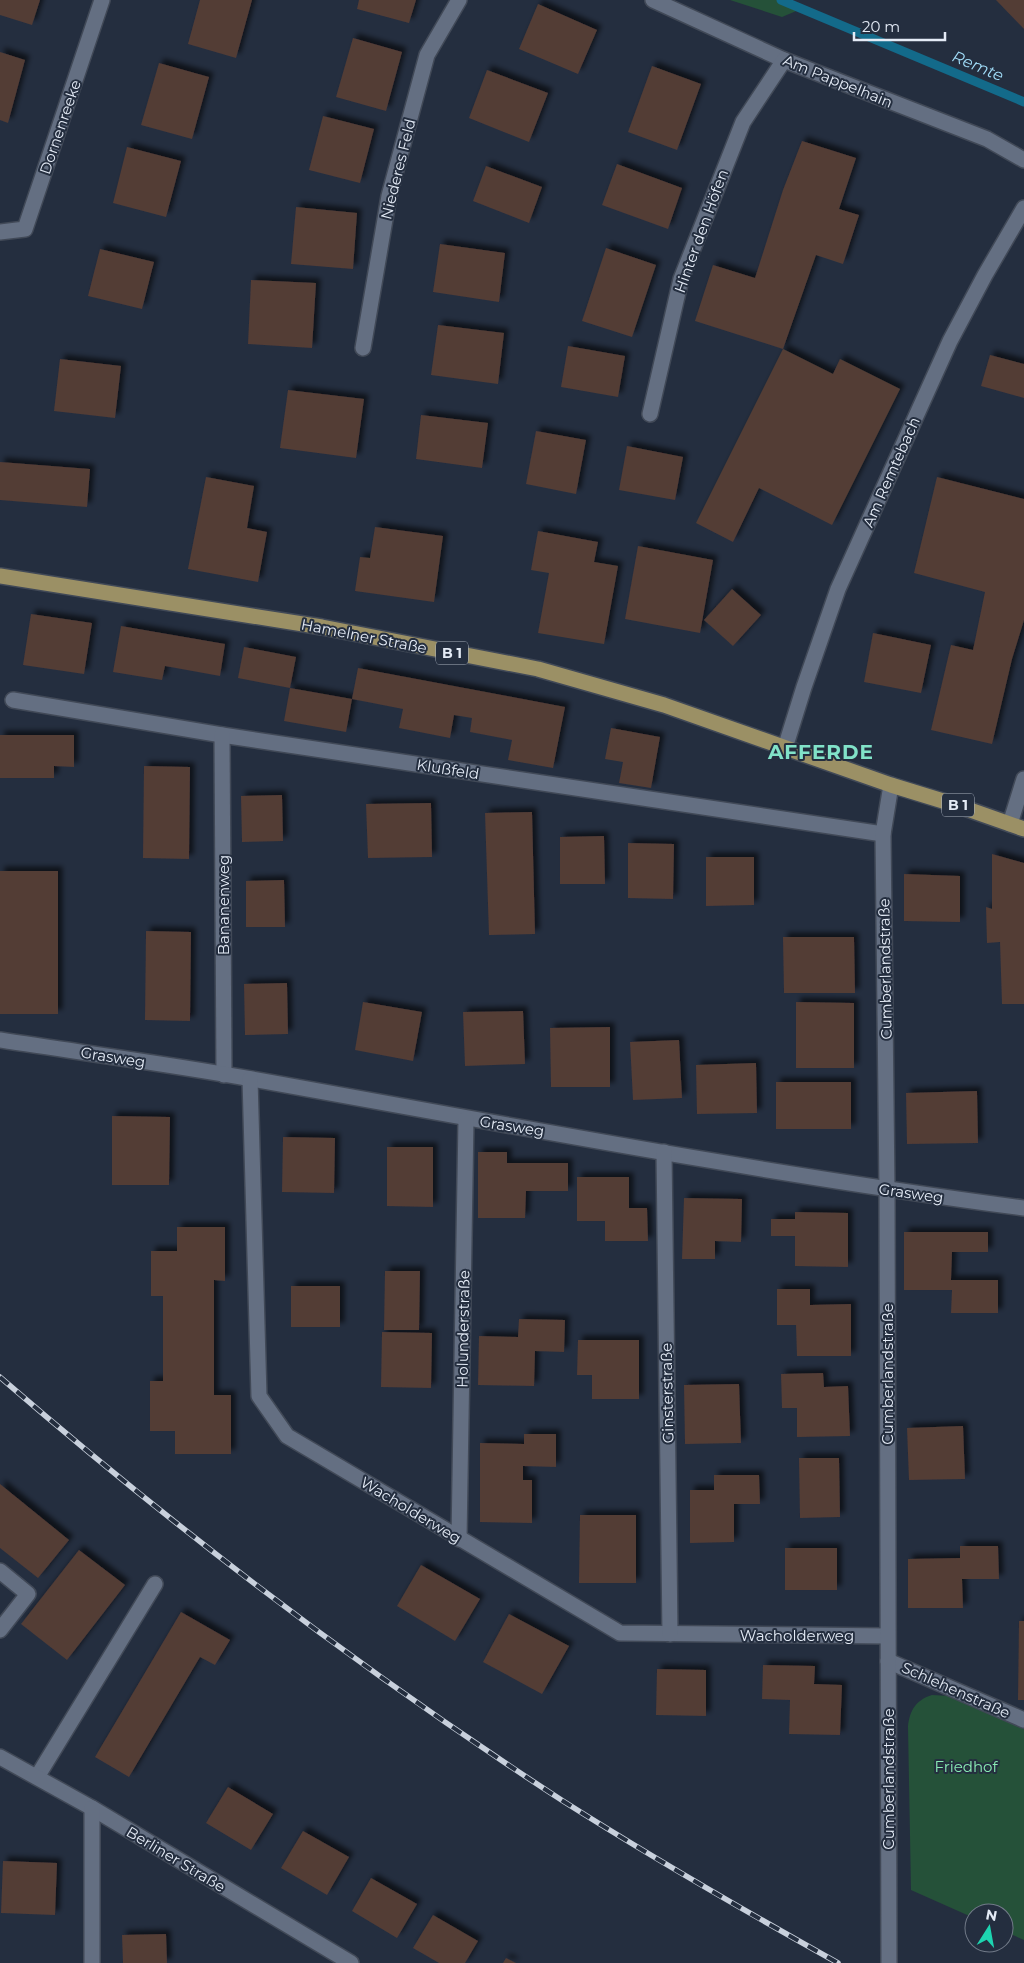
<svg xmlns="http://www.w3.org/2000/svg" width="1024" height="1963" viewBox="0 0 1024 1963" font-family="Montserrat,sans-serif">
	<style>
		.green { fill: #255139 }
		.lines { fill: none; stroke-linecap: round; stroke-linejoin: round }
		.stream { stroke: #136a8a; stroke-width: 9 }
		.building { fill: #523c36; filter: url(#shadow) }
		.lane-casing { stroke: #414957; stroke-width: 18 }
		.street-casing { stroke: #414957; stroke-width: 18 }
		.primary-casing { stroke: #414957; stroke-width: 18 }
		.lane { stroke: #646f82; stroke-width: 15 }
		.street { stroke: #646f82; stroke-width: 15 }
		.primary { stroke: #9b9065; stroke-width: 15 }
		.rail-casing { stroke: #c8d0dc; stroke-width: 5.5 }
		.rail { stroke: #242e3f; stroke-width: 4; stroke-dasharray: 11; stroke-linecap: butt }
		.labels { text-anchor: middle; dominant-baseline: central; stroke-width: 4; stroke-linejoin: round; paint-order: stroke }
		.shield { fill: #242e3f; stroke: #aab2bf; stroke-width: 1 }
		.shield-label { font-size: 14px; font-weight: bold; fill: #e4ebf6 }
		.street-label { font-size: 15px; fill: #e4ebf6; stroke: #242e3f }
		.park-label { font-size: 15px; fill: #89ebb4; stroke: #242e3f }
		.water-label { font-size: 16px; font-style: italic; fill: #a1ddf9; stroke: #242e3f }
		.district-label { font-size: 20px; font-weight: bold; letter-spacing: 1px; fill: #81e2c8; stroke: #242e3f }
	</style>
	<defs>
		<filter id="shadow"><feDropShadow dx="4.5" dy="-4.5" stdDeviation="2.5" flood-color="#0009"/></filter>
	</defs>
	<rect width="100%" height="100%" fill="#242e3f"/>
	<g class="green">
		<polygon points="730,0 781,0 801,9 782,17"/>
		<path d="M932 1695 950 1696 960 1700 1024 1729V1940L1004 1931V1913H974V1918L911 1890 908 1726C910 1710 916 1700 932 1695Z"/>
	</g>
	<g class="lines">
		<polyline class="stream" points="781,0 1024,102"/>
	</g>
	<g class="building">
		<polygon points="0,0 40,0 32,25 0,15"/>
		<polygon points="200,0 252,0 236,58 188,44"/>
		<polygon points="359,0 416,0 409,23 357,9"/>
		<polygon points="996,0 1024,0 1024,29"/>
		<polygon points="538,4 597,30 578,74 519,49"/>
		<polygon points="353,38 402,52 386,111 336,97"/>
		<polygon points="0,52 25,60 8,123 0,120"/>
		<polygon points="159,63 209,77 192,139 141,125"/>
		<polygon points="652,66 701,84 677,150 628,132"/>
		<polygon points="487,70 548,93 529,142 469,118"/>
		<polygon points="323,116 374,129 360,183 309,170"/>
		<polygon points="802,141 856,158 839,209 859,215 843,264 816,255 783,349 695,321 713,265 755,278 783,190"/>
		<polygon points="127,147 181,161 166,217 113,203"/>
		<polygon points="617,164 682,188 668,229 602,205"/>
		<polygon points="486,166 542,187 529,223 473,201"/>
		<polygon points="296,207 357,213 353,269 291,264"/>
		<polygon points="440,244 505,253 499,302 433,292"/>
		<polygon points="606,248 656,265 632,337 582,321"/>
		<polygon points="100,249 154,262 142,309 88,296"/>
		<polygon points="251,280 316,283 312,348 248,344"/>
		<polygon points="438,325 504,333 498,384 431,375"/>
		<polygon points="568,346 625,356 618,397 561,387"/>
		<polygon points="783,349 833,374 840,359 900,389 832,525 759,488 733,542 696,523"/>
		<polygon points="990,355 1024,364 1024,398 981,386"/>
		<polygon points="60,359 121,366 115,418 54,411"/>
		<polygon points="288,390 364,399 356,458 280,448"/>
		<polygon points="421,415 488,423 482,468 416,459"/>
		<polygon points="536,431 586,440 576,494 526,484"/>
		<polygon points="627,446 683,457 675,500 619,490"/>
		<polygon points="0,462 90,469 87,507 0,500"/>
		<polygon points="206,477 254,486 247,528 267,532 258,582 188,569"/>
		<polygon points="937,477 1024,499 1024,620 1012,659 992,744 931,730 951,645 973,650 985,592 914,573"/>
		<polygon points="375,527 443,536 434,602 355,591 360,557 370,558"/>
		<polygon points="538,531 598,542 594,562 618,566 604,644 538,633 549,573 531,570"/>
		<polygon points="638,546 713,560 700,633 625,619"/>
		<polygon points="732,589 761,615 733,646 704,620"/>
		<polygon points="31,614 92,623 84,674 23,665"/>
		<polygon points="121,626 225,644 220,676 165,666 162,680 113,672"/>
		<polygon points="873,633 931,645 921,693 864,682"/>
		<polygon points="244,647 296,657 290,688 238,678"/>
		<polygon points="358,668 565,707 553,768 508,760 512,740 470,732 472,718 454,715 450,738 399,728 403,709 352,699"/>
		<polygon points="290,688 352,699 346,732 284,721"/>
		<polygon points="611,728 660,737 651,788 619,783 623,762 605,759"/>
		<polygon points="0,735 74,735 74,767 54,766 54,778 0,778"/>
		<polygon points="144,766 190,767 189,859 143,858"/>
		<polygon points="282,795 283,841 242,842 241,796"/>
		<polygon points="431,803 432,857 368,858 366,804"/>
		<polygon points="532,812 535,934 489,935 485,813"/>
		<polygon points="604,836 605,884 560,884 560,837"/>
		<polygon points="628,843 674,844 673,899 628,898"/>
		<polygon points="992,854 1024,863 1024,1004 1002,1004 1000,942 987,943 986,907 992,909"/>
		<polygon points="706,857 754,857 754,905 706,906"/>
		<rect x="0" y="871" width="58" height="143"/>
		<polygon points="904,874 960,876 960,922 904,921"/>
		<polygon points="284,880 285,927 246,927 246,881"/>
		<polygon points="146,931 191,932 190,1021 145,1020"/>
		<polygon points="783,937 854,937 855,993 784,993"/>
		<polygon points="287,983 288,1034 245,1035 244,984"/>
		<polygon points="363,1002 422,1012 413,1061 355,1050"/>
		<polygon points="796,1002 854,1003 854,1068 796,1068"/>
		<polygon points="523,1011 525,1064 465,1066 463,1012"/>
		<polygon points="610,1027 610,1087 551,1087 550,1028"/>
		<polygon points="679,1040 682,1098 633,1100 630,1042"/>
		<polygon points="756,1063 757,1113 697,1114 696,1065"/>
		<rect x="776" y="1082" width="75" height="47"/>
		<polygon points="977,1091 978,1143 907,1144 906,1093"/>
		<polygon points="112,1116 170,1117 169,1185 112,1185"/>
		<polygon points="283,1137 335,1138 334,1193 282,1192"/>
		<polygon points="387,1147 433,1147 433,1207 387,1206"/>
		<polygon points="478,1152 507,1152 507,1163 568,1163 568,1191 526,1191 525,1218 478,1218"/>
		<polygon points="577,1177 629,1177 629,1208 647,1208 648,1241 605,1241 605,1221 577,1221"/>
		<polygon points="684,1198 742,1199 741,1242 715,1241 715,1259 682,1259"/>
		<polygon points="795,1212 848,1213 848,1267 795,1266 795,1236 771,1236 771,1219 795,1219"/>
		<polygon points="177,1227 225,1227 225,1281 214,1280 214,1395 231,1395 231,1454 175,1454 175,1431 150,1431 150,1381 163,1381 163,1296 151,1296 151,1251 177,1251"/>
		<polygon points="904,1232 988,1232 988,1252 952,1252 951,1280 998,1280 998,1313 951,1313 952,1290 904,1290"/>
		<polygon points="385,1271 420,1271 419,1330 384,1330"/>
		<rect x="291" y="1286" width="49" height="41"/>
		<polygon points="777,1289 810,1289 810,1305 851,1304 851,1356 797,1356 796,1325 777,1325"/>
		<polygon points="519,1319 565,1320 564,1352 535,1351 534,1386 478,1385 479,1336 518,1337"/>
		<polygon points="382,1332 432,1333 431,1388 381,1387"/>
		<polygon points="578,1340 639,1340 639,1399 592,1399 592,1375 577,1375"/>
		<polygon points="823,1373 824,1387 848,1386 850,1436 797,1437 797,1408 782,1408 781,1374"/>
		<polygon points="739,1384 741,1443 685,1444 684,1385"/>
		<polygon points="963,1426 965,1479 909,1480 907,1428"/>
		<polygon points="524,1434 556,1434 556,1467 523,1466 523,1480 532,1480 532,1523 480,1522 480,1443 524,1444"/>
		<polygon points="799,1458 839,1458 840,1517 800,1518"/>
		<polygon points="714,1475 759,1475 760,1504 734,1504 734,1542 690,1543 690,1490 714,1490"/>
		<polygon points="0,1484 69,1540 38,1578 0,1548"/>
		<polygon points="580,1515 636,1515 636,1583 579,1583"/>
		<polygon points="960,1546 998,1546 999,1579 962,1579 963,1608 908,1608 908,1559 960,1558"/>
		<rect x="785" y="1548" width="52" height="42"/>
		<polygon points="79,1550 125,1585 67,1660 21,1624"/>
		<polygon points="421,1565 480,1599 455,1641 397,1606"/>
		<polygon points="181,1612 230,1640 215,1665 200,1657 129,1777 95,1757"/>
		<polygon points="509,1614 569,1646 542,1694 483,1662"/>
		<polygon points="1019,1621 1024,1621 1024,1700 1018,1700"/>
		<polygon points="763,1665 815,1666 814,1684 842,1685 840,1735 789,1734 790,1700 762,1699"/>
		<polygon points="657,1669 706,1670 706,1716 656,1715"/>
		<polygon points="228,1787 273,1814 251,1850 206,1823"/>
		<polygon points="303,1831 349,1857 327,1895 281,1868"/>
		<polygon points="3,1861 57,1863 55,1915 1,1913"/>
		<polygon points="371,1878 417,1904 397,1938 352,1911"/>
		<polygon points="433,1915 478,1941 465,1963 439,1963 413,1948"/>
		<polygon points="166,1934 167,1963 123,1963 122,1935"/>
		<polygon points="506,1958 516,1963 503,1963"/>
	</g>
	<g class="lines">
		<defs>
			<g id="lane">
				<polyline points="1010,824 1024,779"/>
				<polyline points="0,1571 28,1594 0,1630"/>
				<polyline points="37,1777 155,1584"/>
			</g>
			<g id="street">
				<polyline points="653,0 784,60 987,139 1024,160"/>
				<polyline points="0,232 25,229 102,0"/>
				<polyline points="363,348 389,196 427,55 459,0"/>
				<polyline points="650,414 681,279 743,122 784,60"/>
				<polyline points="13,700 222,735 883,834"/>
				<polyline points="222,735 224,1075"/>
				<polyline points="785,748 804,687 838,589 950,341 985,275 1024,208"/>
				<path d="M0 1040C84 1053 169 1064 252 1079 509 1125 765 1174 1024 1208"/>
				<polyline points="250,1079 259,1396 287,1436 620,1633 887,1636"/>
				<polyline points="664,1152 670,1634"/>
				<polyline points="459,1539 466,1119"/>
				<polyline points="888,1661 1024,1720"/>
				<polyline points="0,1757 92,1808 351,1963"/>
				<polyline points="92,1963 92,1808"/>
				<polyline points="889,1963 887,1190 883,834 891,785"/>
			</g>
			<polyline id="primary" points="0,576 322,627 538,669 664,705 891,785 956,805 1024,829"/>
		</defs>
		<use href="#lane" class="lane-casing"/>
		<use href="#street" class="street-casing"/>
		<use href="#primary" class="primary-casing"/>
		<use href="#lane" class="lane"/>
		<use href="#street" class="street"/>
		<use href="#primary" class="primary"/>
		<defs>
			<path id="rail" d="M0 1377C178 1531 366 1673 563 1801 653 1858 745 1911 838 1963"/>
		</defs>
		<use href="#rail" class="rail-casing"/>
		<use href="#rail" class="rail"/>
	</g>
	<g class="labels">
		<g class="shield">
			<rect x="436" y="641.5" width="32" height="23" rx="4"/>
			<rect x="942" y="793.5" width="32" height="23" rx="4"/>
		</g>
		<g class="shield-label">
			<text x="452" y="653">B 1</text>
			<text x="958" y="805">B 1</text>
		</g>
		<g class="street-label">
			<text transform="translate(838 81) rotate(22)">Am Pappelhain</text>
			<text transform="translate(60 127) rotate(-71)">Dornenreeke</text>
			<text transform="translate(398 169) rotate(-76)">Niederes Feld</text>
			<text transform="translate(701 231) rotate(-70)">Hinter den Höfen</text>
			<text transform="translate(891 472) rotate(-66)">Am Remtebach</text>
			<text transform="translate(364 636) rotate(11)">Hamelner Straße</text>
			<text transform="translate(448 769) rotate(9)">Klußfeld</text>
			<text transform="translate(223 905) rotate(-90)">Bananenweg</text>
			<text transform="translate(885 969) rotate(-91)">Cumberlandstraße</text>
			<text transform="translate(113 1057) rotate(9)">Grasweg</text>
			<text transform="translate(512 1126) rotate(9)">Grasweg</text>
			<text transform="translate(911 1193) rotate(8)">Grasweg</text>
			<text transform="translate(463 1329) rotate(-89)">Holunderstraße</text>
			<text transform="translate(887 1374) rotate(-90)">Cumberlandstraße</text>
			<text transform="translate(667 1393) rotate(-91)">Ginsterstraße</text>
			<text transform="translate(411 1510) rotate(31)">Wacholderweg</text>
			<text x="797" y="1635">Wacholderweg</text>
			<text transform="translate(956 1690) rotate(24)">Schlehenstraße</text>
			<text transform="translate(888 1779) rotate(-90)">Cumberlandstraße</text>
			<text transform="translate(176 1859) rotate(31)">Berliner Straße</text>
		</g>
		<g class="park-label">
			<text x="966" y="1766">Friedhof</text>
		</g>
		<g class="water-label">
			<text transform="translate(978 66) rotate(23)">Remte</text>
		</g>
		<g class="district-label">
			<text x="821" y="752">AFFERDE</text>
		</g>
	</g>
	<g transform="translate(989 1928) rotate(11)"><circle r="24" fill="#242e3f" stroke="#717a88"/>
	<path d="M0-4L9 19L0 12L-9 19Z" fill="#1dd5b1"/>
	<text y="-8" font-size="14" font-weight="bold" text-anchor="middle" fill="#e4ebf6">N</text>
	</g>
	<path d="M854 32v8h91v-8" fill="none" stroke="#e4ebf6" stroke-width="2.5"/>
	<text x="862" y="32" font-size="15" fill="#e4ebf6" stroke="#242e3f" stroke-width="4" paint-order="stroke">20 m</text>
</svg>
